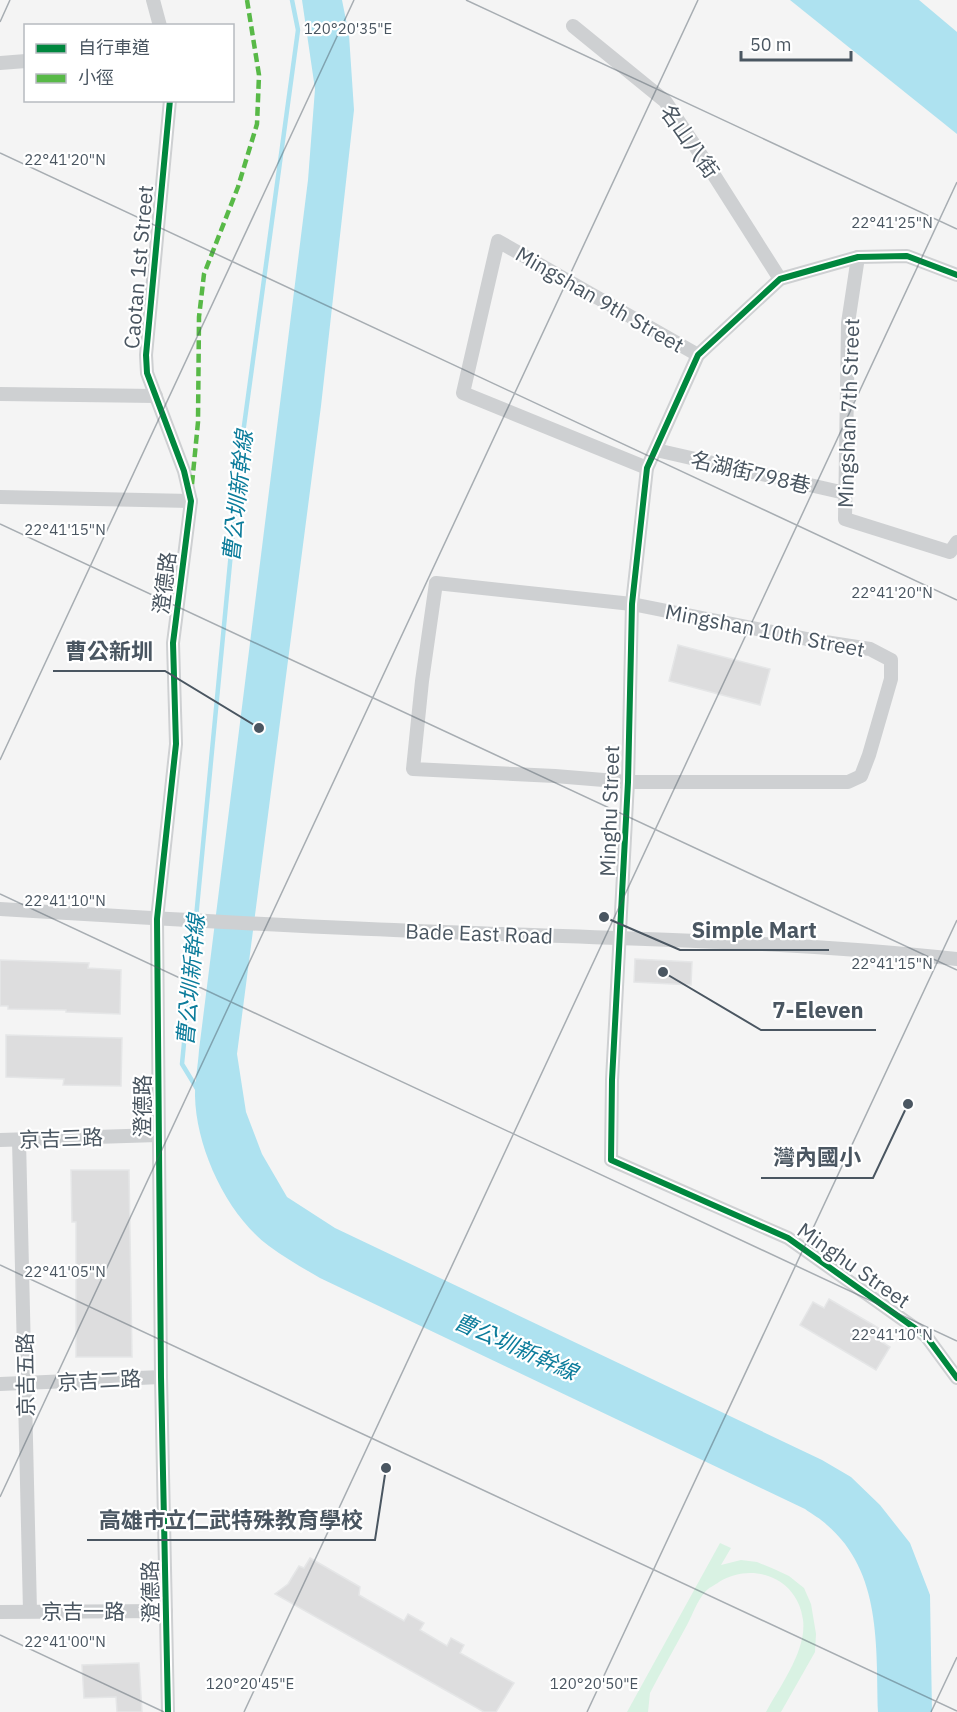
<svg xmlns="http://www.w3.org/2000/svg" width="957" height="1712" viewBox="0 0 957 1712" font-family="'IBM Plex Sans','Noto Sans TC',sans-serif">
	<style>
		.green { fill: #d9f2e3 }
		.water { fill: #aee2f0 }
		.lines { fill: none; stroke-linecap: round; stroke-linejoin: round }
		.stream { stroke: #aee2f0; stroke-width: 4.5 }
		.building { fill: #ddddde; stroke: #e5e6e7; stroke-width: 1.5 }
		.street { stroke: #ced0d2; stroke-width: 14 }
		.quiet { stroke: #58b947; stroke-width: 4.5; stroke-dasharray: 9 4.5; stroke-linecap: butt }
		.cycleway-casing { stroke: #fff; stroke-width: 10 }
		.cycleway { stroke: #00873e; stroke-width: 6 }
		.ticks { fill: none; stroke: #4a5661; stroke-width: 1.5; stroke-opacity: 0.45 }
		.labels { text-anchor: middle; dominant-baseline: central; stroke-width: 4.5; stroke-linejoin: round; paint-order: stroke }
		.street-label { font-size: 21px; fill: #4a5661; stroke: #fff }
		.water-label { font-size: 22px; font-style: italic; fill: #0c7c9b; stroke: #fff }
		.ticks-label { font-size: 15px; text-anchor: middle; fill: #4a5661; stroke: #fff; stroke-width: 4.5; stroke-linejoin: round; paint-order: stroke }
		.leader { fill: none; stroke: #4a5661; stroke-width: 2 }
		.callout-dot { fill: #4a5661; stroke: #fff; stroke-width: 2 }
		.callout-label { font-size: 22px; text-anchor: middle; font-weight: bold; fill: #4a5661; stroke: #fff; stroke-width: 4.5; stroke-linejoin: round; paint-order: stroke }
	</style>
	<rect width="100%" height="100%" fill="#f4f4f4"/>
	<path class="green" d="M720 1543 731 1548 721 1565 741 1560 757 1562 774 1569 789 1576 804 1588 811 1604 816 1634 815 1652 781 1712H766C780 1686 807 1650 803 1620 798 1578 753 1561 719 1582 715 1585 708 1588 705 1592 697 1601 693 1614 687 1625 675 1647 662 1670 650 1693L648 1712H627Z"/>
	<g class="water">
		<path d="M302 0H342L349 35 354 110 321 406 237 1054 246 1112 262 1154 287 1197 335 1228 822 1460 851 1477 880 1505 910 1543 930 1595 932 1712H878C876 1647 882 1572 827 1525 821 1519 812 1514 805 1509L320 1278C303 1268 285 1258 269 1246 227 1215 196 1148 195 1096 195 1081 198 1065 199 1050L308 180 315 89Z"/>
		<polygon points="790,0 919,0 957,32 957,134"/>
	</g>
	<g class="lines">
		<polyline class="stream" points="199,1092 182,1064 241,448 298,30 292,0"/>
	</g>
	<g class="building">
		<polygon points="678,645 770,669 760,705 669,681"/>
		<polygon points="635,959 692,962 691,985 634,982"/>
		<polygon points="0,960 89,963 88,968 121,970 120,1014 66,1012 66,1010 8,1009 8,1006 0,1006"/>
		<polygon points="6,1035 122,1038 121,1086 63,1085 64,1079 6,1077"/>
		<polygon points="71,1170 129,1170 132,1357 76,1357 76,1222 72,1222"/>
		<polygon points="829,1299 882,1330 877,1339 890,1347 876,1370 800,1325 813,1302 824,1308"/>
		<polygon points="310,1558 360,1587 359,1595 404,1621 408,1614 424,1623 420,1630 447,1646 451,1638 464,1645 460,1653 514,1683 496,1712 484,1712 275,1594 288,1584 299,1566 304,1568"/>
		<polygon points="139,1663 142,1712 117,1712 116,1697 84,1698 82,1665"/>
	</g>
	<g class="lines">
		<g class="street">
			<polyline points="153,0 160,26"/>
			<polyline points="573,26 665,101 705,161 780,279"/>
			<polyline points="0,63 26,61"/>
			<polyline points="858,257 848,323 845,519 950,552 957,542"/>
			<polyline points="957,275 907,256 858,257 780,279 698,355 647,468 632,604 628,782 612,1080 611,1160 788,1238 926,1336 957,1378"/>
			<polyline points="0,394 156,396"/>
			<polyline points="656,450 845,493"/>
			<polyline points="647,468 463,393 498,241 698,355"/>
			<polyline points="0,497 191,501"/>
			<polygon points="436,583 632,604 812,640 870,649 891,660 891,679 869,755 861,776 848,782 628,782 555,776 413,769 422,681"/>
			<path d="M0 909C131 917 263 925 394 930 582 938 770 939 957 959"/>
			<polyline points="0,1140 158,1135"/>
			<polyline points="19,1140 30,1611"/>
			<polyline points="0,1384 161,1377"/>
			<polyline points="0,1612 166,1611"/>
			<polyline points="168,1712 161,1377 157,919 176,744 173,643 191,501 184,471 147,373 146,355 170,100"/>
		</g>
		<polyline class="quiet" points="192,484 198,422 199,317 204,274 238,187 257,124 259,75 247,0"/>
		<defs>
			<g id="cycleway">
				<polyline points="957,275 907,256 858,257 780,279 698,355 647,468 632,604 628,782 612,1080 611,1160 788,1238 926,1336 957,1378"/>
				<polyline points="168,1712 161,1377 157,919 176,744 173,643 191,501 184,471 147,373 146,355 170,100"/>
			</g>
		</defs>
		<use href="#cycleway" class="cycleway-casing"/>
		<use href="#cycleway" class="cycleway"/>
	</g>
	<path class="ticks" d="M466 0 957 229M0 22 10 0M0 153 957 600M0 524 957 970M0 760 354 0M0 894 957 1341M0 1265 957 1711M0 1497 698 0M0 1635 164 1712M244 1712 957 182M587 1712 957 920M931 1712 957 1657"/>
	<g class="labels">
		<g class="street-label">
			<text transform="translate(690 141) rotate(55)">名山八街</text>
			<text transform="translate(138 267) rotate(-85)">Caotan 1st Street</text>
			<text transform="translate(600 299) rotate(30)">Mingshan 9th Street</text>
			<text transform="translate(848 413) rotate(-88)">Mingshan 7th Street</text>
			<text transform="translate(751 472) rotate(13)">名湖街798巷</text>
			<text transform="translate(164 583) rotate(-83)">澄德路</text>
			<text transform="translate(765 630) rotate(11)">Mingshan 10th Street</text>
			<text transform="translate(609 811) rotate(-88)">Minghu Street</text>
			<text transform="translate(479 933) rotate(2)">Bade East Road</text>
			<text transform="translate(142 1106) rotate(-90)">澄德路</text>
			<text transform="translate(61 1138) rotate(-2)">京吉三路</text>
			<text transform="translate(854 1265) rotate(35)">Minghu Street</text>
			<text transform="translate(25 1375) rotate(-91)">京吉五路</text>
			<text transform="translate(99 1380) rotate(-3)">京吉二路</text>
			<text transform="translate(150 1592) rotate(-91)">澄德路</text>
			<text x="83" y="1611">京吉一路</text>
		</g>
		<g class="water-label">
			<text transform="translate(237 496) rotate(-84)">曹公圳新幹線</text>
			<text transform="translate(190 980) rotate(-85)">曹公圳新幹線</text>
			<text transform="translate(516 1346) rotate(24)">曹公圳新幹線</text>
		</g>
	</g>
	<g class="ticks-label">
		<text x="348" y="34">120°20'35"E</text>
		<text x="65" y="165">22°41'20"N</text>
		<text x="892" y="228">22°41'25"N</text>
		<text x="65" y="535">22°41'15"N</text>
		<text x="892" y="598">22°41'20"N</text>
		<text x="65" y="906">22°41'10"N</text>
		<text x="892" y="969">22°41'15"N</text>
		<text x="65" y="1277">22°41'05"N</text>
		<text x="892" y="1340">22°41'10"N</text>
		<text x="65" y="1647">22°41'00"N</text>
		<text x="250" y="1689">120°20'45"E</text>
		<text x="594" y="1689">120°20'50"E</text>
	</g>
	<path class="leader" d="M259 728L165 671H53M604 917L680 950H829M663 972L761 1030H876M908 1104L873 1178H761M386 1468L375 1540H87"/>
	<g class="callout-dot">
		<circle cx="259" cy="728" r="6"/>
		<circle cx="604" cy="917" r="6"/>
		<circle cx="663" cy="972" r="6"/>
		<circle cx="908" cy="1104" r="6"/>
		<circle cx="386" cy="1468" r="6"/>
	</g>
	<g class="callout-label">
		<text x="109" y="659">曹公新圳</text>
		<text x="754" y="938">Simple Mart</text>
		<text x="818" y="1018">7-Eleven</text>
		<text x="817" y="1165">灣內國小</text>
		<text x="231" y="1528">高雄市立仁武特殊教育學校</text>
	</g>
	<rect x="24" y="24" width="210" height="78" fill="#ffffff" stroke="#b7bbc0" stroke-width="1.5"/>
	<rect x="36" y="44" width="30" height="9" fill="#00873e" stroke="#b7bbc0" stroke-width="1.5"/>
	<text x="78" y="54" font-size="18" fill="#4a5661">自行車道</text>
	<rect x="36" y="74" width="30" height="9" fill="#58b947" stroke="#b7bbc0" stroke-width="1.5"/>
	<text x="78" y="84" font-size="18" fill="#4a5661">小徑</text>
	<path d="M741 51v9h110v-9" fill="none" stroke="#4a5661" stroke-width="3"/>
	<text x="750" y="51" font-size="18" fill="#4a5661" stroke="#ffffff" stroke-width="4.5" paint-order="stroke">50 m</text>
</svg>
